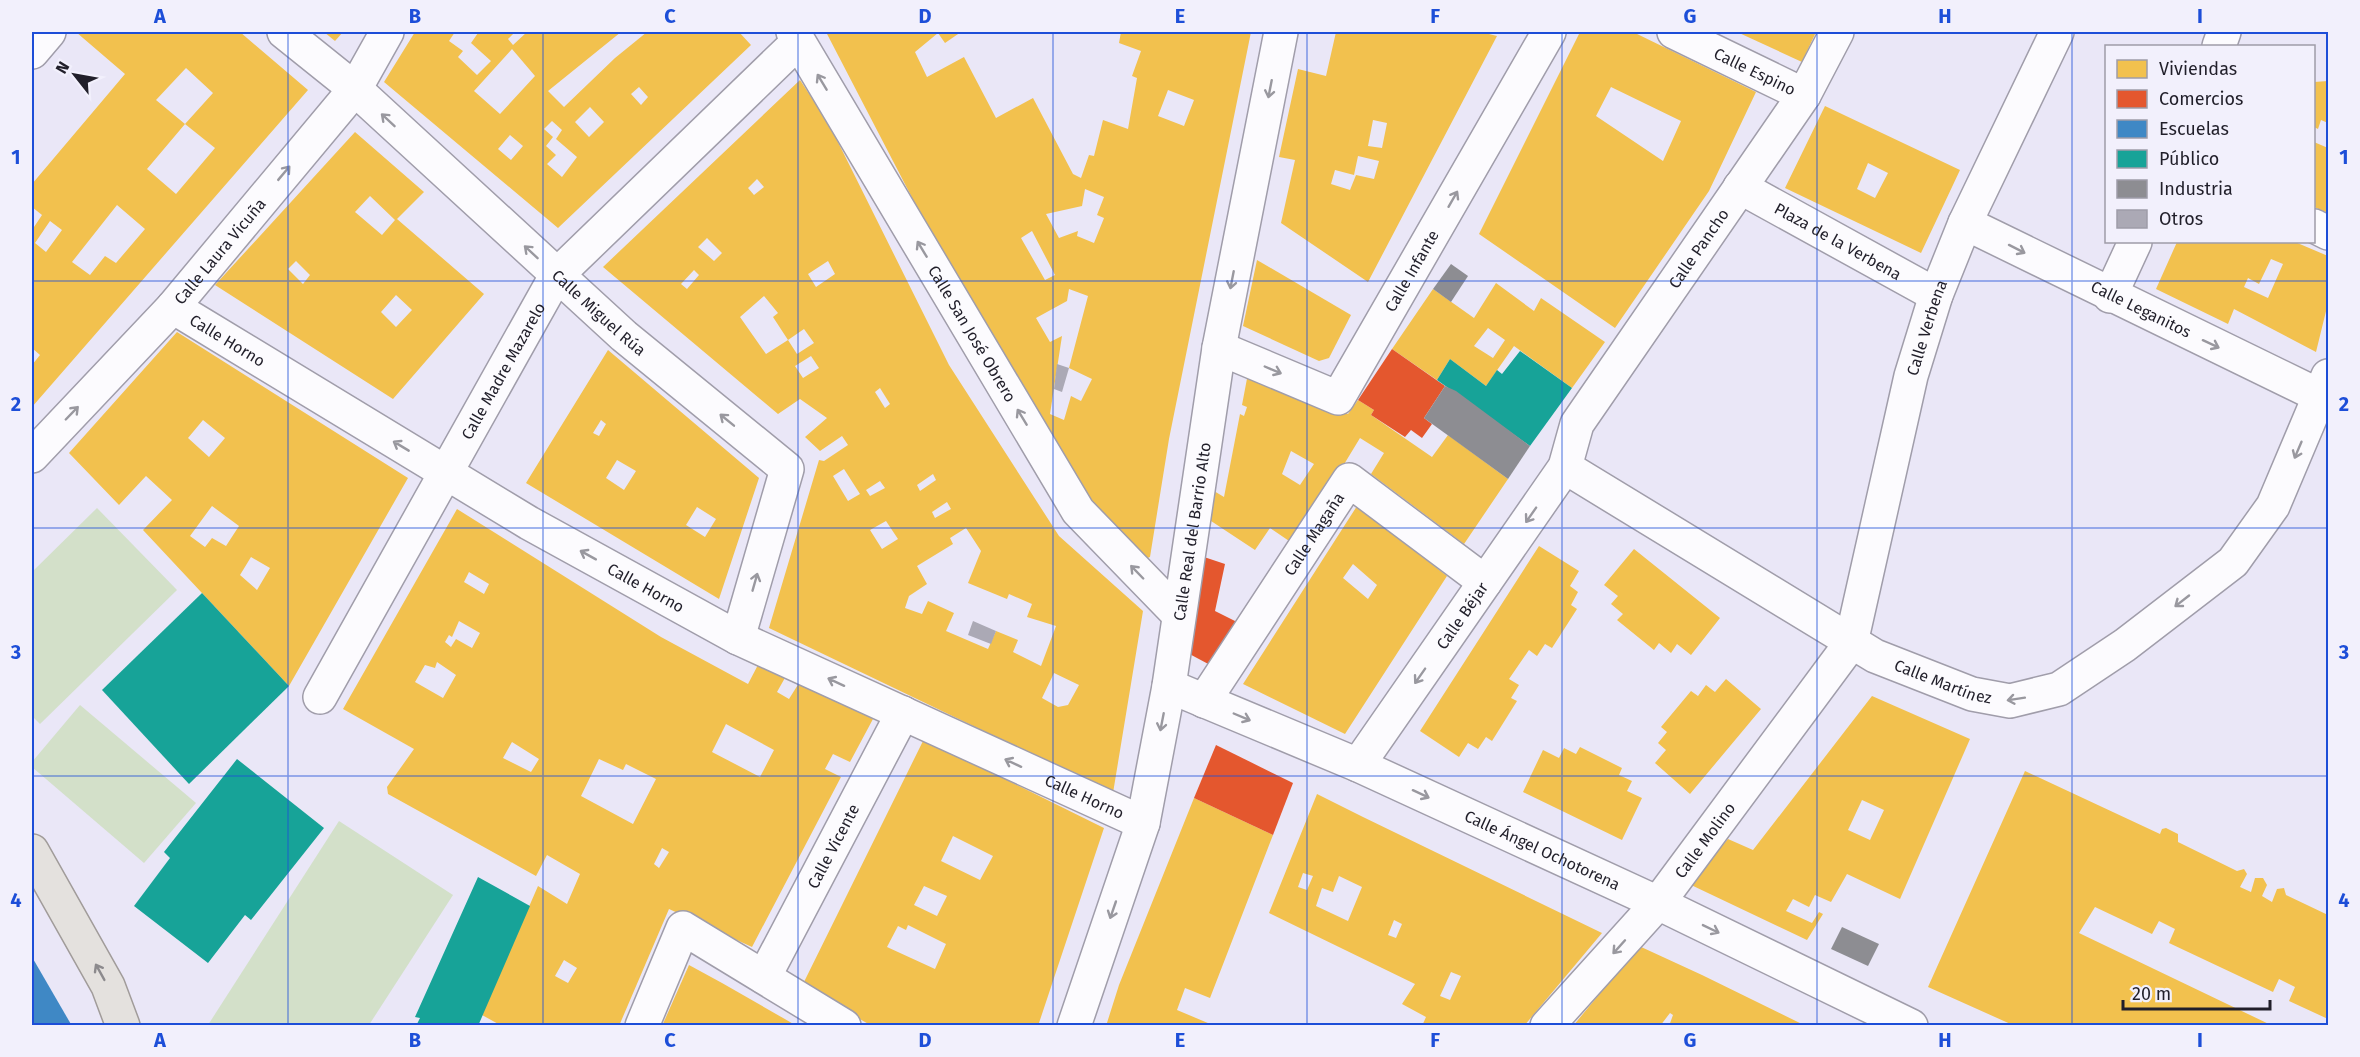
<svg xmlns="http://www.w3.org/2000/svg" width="2360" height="1057" viewBox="0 0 2360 1057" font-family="'Fira Sans',sans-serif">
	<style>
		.green { fill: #d3e0c9 }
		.homes { fill: #f2c14e; fill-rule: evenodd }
		.shops { fill: #e4572e }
		.schools { fill: #3f88c5 }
		.public { fill: #17a398 }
		.industry { fill: #8d8d92 }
		.building { fill: #aba9b5 }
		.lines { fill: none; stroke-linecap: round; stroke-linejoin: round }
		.minor-casing { stroke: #a09daa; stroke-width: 36 }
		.major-casing { stroke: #a19c9a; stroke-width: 36 }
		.minor { stroke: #fcfbfe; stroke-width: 33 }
		.major { stroke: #e4e1de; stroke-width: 33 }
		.oneway { stroke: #99989f }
		.oneway2 { stroke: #8c8a8d }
		.grid { fill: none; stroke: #1d4ed8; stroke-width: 1.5; stroke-opacity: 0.55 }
		.labels { text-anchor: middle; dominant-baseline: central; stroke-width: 6; stroke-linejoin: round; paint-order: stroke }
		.street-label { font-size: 16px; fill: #211f2a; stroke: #f2f0fc }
		.neatline { fill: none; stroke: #1d4ed8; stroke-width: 2 }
		.grid-label { font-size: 20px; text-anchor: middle; font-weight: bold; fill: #1d4ed8 }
	</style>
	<rect width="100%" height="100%" fill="#eae7f7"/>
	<g class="green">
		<polygon points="97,508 177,590 40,724 32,716 32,572"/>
		<polygon points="80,705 196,803 144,863 32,767 32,762"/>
		<polygon points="339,821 453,895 369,1025 208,1025"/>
	</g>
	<g class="homes">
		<path d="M76 32H240L308 90 32 407V365L40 355 32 348V230L42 215 32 207V184L125 74ZM186 68 213 93 185 124 156 100ZM185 124 215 148 176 194 147 169ZM117 205 145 229 116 263 105 256 90 275 72 262ZM50 221 62 230 46 252 35 243Z"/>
		<polygon points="324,32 343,32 335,41"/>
		<path d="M415 32H455L449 41 463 51 458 57 477 75 491 61 471 43 478 33 476 32H515L508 39 513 45 527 32H621L548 91 564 107 615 58 647 32H739L751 45 558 228 384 82ZM512 49 535 76 500 114 474 91ZM639 87 648 97 641 105 631 94ZM590 107 604 122 589 137 575 122ZM552 121 562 130 556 139 577 157 562 177 547 164 556 155 546 146 553 137 544 129ZM510 135 523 146 511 160 498 149Z"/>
		<path d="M826 32H961L945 43 938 33 915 52 927 77 964 57 996 118 1033 98 1073 174 1081 178 1089 155 1094 156 1103 120 1128 129 1137 78 1132 76 1141 51 1119 43 1121 32H1251L1169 439 1150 557 1143 560 1090 509 974 317ZM1168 90 1194 100 1184 126 1158 116ZM1085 189 1104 197 1097 215 1104 218 1094 243 1077 236 1078 231 1059 238 1046 214 1082 206ZM1032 231 1055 275 1045 280 1021 238ZM1069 289 1088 296 1069 368 1092 379 1081 401 1071 396 1064 420 1050 414 1062 336 1050 342 1036 318 1067 301Z"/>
		<path d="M1336 32H1481L1497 36 1368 282 1281 223 1295 160 1279 157 1298 69 1326 76ZM1373 120 1387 123 1382 148 1368 146ZM1358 156 1379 161 1374 179 1356 175 1350 190 1331 184 1335 170 1354 175Z"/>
		<path d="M1580 32H1633L1756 92 1709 191 1615 328 1479 234ZM1611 87 1681 121 1663 161 1596 116Z"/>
		<polygon points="1737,32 1816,32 1802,62"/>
		<path d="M800 80 829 124 949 365 1059 536 1143 611 1113 793 769 628 819 460 824 461 848 445 842 436 820 451 805 437 827 418 800 399 778 414 603 267ZM757 179 764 187 754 195 748 188ZM707 238 722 253 714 261 698 247ZM828 261 835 274 816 287 808 274ZM694 270 699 275 687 289 681 284ZM764 296 778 313 773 317 788 340 804 329 814 343 797 354 788 340 766 354 740 317ZM811 356 819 368 803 378 795 366ZM880 388 890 404 885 408 875 392ZM844 469 860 494 848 501 833 476ZM933 474 936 480 920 491 917 485ZM880 481 885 488 870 496 866 490ZM947 502 951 509 935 518 932 512ZM886 521 898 539 882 549 870 530ZM966 528 981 551 968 583 1007 599 1009 594 1032 604 1027 617 1056 626 1041 666 1013 652 1018 640 996 631 988 649 946 631 954 613 928 601 922 614 905 608 909 596 927 584 917 566 953 544 950 538ZM1054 673 1079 685 1068 705 1058 707 1042 698Z"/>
		<polygon points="2328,81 2328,123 2321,120 2318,129 2314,127 2314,82"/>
		<path d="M1825 106 1960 170 1921 253 1785 188ZM1868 163 1888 173 1875 198 1857 189Z"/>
		<path d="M355 132 424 192 397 219 484 294 393 399 215 285ZM370 196 395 220 382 235 355 212ZM296 261 310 275 303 284 288 269ZM396 295 412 310 396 327 381 312Z"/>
		<polygon points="2314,142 2328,148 2328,213 2314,207"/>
		<path d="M2177 242H2295L2328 256V303L2316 352 2234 309 2228 324 2156 289ZM2271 259 2283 264 2268 298 2244 287 2248 278 2259 284Z"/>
		<polygon points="1257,260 1351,315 1329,358 1319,361 1243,326"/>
		<path d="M1496 283 1534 311 1541 298 1605 342 1572 388 1514 346 1486 386 1450 359 1437 380 1392 349 1433 289 1474 318ZM1488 328 1505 340 1493 358 1474 346Z"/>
		<path d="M177 332 408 478 289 686 143 530 172 500 146 476 119 505 69 453ZM203 420 225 438 209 457 188 438ZM212 506 239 526 226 546 212 538 205 547 190 536ZM251 557 270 568 257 590 240 575Z"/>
		<path d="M608 350 759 478 719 599 526 483ZM601 420 606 424 599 436 593 433ZM617 460 636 471 624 490 606 478ZM697 507 716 519 705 537 686 525Z"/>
		<path d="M1249 368 1348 414 1358 400 1374 410 1371 415 1432 457 1448 435 1508 479 1464 544 1371 474 1384 453 1360 438 1295 545 1270 528 1255 550 1208 519 1214 491 1224 497 1240 414 1244 416 1247 407 1242 405ZM1291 451 1314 464 1300 485 1282 474Z"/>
		<path d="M1357 506 1447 576 1345 734 1243 684ZM1353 564 1377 585 1368 599 1343 578Z"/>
		<path d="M457 509 661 637 748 684 759 663 786 676 777 692 789 699 799 683 873 719 850 762 833 754 825 769 841 777 752 947 669 909 619 1026H502L482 1015 538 886 567 904 580 874 547 855 536 876 388 794 387 787 414 749 343 709ZM469 572 489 584 484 594 464 582ZM459 621 480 633 472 648 456 639 451 647 445 642 449 635 452 637ZM437 662 456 675 443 698 415 682 425 665 435 668ZM726 724 774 750 760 777 712 752ZM512 742 539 759 531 772 503 758ZM599 759 623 770 626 764 656 779 633 824 581 796ZM662 848 669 852 659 868 654 864ZM564 960 577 968 568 983 555 976Z"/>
		<polygon points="1539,546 1579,571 1570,586 1578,592 1571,605 1577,609 1552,648 1545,644 1537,656 1529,650 1509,679 1519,685 1511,698 1517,701 1492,741 1486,737 1478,749 1468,743 1459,757 1420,731"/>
		<polygon points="1634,549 1720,618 1691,655 1677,644 1671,653 1659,643 1654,650 1617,620 1623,614 1611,604 1618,596 1604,585"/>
		<polygon points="1726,679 1761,709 1690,794 1655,763 1666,750 1658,743 1667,732 1661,727 1691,691 1698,696 1706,685 1715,692"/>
		<path d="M1872 696 1970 739 1900 899 1847 874 1831 902 1815 895 1809 907 1793 899 1786 911 1812 923 1819 912 1823 914 1807 940 1689 884 1728 839 1753 850ZM1862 800 1884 810 1870 840 1848 830Z"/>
		<path d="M924 739 1104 828 1038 1026H872L802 986ZM953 836 993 856 980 880 941 861ZM924 886 947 896 937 916 914 905ZM908 925 946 944 935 969 887 947 898 926 906 930Z"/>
		<polygon points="1580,747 1622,768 1619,775 1632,781 1627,791 1642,798 1622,840 1523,792 1543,750 1559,758 1564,748 1576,754"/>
		<polygon points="2025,771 2160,834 2162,829 2166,828 2178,834 2178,842 2237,871 2244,869 2247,874 2240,887 2251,892 2255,878 2263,878 2267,885 2262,896 2272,902 2277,889 2284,888 2286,895 2328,915 2328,1019 2289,1001 2295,987 2279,979 2273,992 2169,943 2175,929 2159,921 2152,934 2095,907 2079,933 2273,1026 2015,1026 1928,987"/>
		<path d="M1317 794 1363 817 1602 933 1524 1026H1422L1426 1017 1402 1004 1415 984 1269 913ZM1303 873 1313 876 1307 890 1298 887ZM1339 876 1362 887 1348 921 1316 906 1322 888 1333 892ZM1394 920 1402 924 1396 938 1388 935ZM1451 972 1461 976 1450 1000 1440 996Z"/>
		<polygon points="1194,798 1273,835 1210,998 1185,988 1177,1010 1215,1026 1106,1026 1119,985"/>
		<polygon points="1639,946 1702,975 1806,1026 1669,1026 1673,1015 1670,1013 1660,1026 1630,1026 1625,1023 1624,1026 1573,1026"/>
		<polygon points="689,965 722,983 797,1026 662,1026"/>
	</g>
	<g class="shops">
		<polygon points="1392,349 1445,386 1424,418 1432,424 1422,438 1411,430 1405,437 1371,415 1374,410 1358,400"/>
		<polygon points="1201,556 1225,564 1215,611 1239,623 1212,666 1182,650"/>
		<polygon points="1216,745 1293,783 1273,835 1194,798"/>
	</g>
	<polygon class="schools" points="32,957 72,1026 32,1026"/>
	<g class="public">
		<polygon points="1520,351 1572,388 1530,446 1437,380 1450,359 1486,386 1497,370 1502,374"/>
		<polygon points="202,593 289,686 189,784 102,690"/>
		<polygon points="237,759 324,828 251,920 245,915 208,963 134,906 170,858 164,852"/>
		<polygon points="478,877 530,906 478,1026 416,1026 420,1018 415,1017"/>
	</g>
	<g class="industry">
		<polygon points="1451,264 1468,276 1451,302 1433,289"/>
		<polygon points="1445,386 1456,391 1530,446 1508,479 1424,418"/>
		<polygon points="1842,927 1879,944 1868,966 1831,949"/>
	</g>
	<g class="building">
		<polygon points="1057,364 1069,368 1062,392 1054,389"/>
		<polygon points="973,621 996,631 991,644 968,635"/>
	</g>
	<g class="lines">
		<defs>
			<g id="minor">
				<path id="s1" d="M284 32 355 89 624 336 787 469 738 638"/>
				<path id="s2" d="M793 32 1078 511 1178 614"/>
				<path id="s3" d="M1674 32 1804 95"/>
				<polyline points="2219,46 2224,32"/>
				<polyline points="32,52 49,32"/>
				<path id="s4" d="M1740 187 1936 295"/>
				<path id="s5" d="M1965 223 2320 396"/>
				<polyline points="2314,226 2328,233"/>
				<polyline points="2110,296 2135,242"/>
				<path id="s6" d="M173 307 529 523 738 638 1143 823"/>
				<path id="s7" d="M1219 348 1338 398 1549 32"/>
				<path id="s8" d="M32 456 173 307 355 89 387 32"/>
				<path id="s9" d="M1565 467 1875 656 1972 694 2010 701 2059 689 2125 645 2233 562 2273 506 2328 376"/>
				<path id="s10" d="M1169 686 1358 765 1658 903 1911 1026"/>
				<path id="s11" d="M320 697 556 276 798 42"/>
				<path id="s12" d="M1204 701 1349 480 1485 582"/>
				<path id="s13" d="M1358 765 1565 467 1577 424 1804 95 1837 32"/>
				<path id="s14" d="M764 977 903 713"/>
				<polyline points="642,1026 683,928 844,1026"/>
				<path id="s15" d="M1074 1026 1143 823 1169 686 1219 348 1281 32"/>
				<path id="s16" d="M1547 1026 1658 903 1851 643 1911 376 1936 295 1965 223 2057 32"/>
			</g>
			<polyline id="major" points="32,851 108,986 123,1026"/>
		</defs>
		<use href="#minor" class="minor-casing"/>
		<use href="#major" class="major-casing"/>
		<use href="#minor" class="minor"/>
		<use href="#major" class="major"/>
	</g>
	<defs><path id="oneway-shaft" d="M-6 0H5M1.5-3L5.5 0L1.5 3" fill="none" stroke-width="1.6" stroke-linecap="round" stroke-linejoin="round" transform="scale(1.5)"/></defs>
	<g class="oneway">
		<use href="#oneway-shaft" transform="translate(822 82) rotate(-121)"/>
		<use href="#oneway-shaft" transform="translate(1270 89) rotate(101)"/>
		<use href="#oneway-shaft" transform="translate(388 120) rotate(-137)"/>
		<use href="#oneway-shaft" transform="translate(284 173) rotate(-50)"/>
		<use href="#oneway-shaft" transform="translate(1453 199) rotate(-60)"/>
		<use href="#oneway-shaft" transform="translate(922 249) rotate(-121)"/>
		<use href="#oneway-shaft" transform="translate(2017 249) rotate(27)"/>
		<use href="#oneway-shaft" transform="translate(531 252) rotate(-137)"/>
		<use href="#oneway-shaft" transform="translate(1232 280) rotate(101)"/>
		<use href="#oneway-shaft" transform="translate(2211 344) rotate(25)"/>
		<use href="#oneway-shaft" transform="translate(1273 370) rotate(23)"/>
		<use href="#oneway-shaft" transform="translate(72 413) rotate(-46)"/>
		<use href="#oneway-shaft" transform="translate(1022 417) rotate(-121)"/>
		<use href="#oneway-shaft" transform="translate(727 420) rotate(-141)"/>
		<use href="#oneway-shaft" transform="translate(401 446) rotate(-149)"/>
		<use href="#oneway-shaft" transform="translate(2298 450) rotate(113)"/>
		<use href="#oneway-shaft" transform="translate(1531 515) rotate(125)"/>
		<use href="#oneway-shaft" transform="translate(588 555) rotate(-151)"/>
		<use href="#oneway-shaft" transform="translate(1137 572) rotate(-134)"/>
		<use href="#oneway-shaft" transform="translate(755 582) rotate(-74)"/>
		<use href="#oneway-shaft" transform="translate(2182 601) rotate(142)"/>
		<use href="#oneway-shaft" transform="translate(1420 676) rotate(125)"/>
		<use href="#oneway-shaft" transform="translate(836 682) rotate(-155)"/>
		<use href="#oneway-shaft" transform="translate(2016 699) rotate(171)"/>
		<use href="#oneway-shaft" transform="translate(1242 717) rotate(23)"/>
		<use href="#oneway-shaft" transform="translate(1162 722) rotate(101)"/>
		<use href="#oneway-shaft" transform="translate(1013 763) rotate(-155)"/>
		<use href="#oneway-shaft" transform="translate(1421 794) rotate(25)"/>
		<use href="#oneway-shaft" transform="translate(1113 910) rotate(109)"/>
		<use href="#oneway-shaft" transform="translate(1711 929) rotate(26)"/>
		<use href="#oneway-shaft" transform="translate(1619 947) rotate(132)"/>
	</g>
	<use class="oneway2" href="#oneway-shaft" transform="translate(100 972) rotate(-119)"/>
	<path class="grid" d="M288 32V1026M543 32V1026M798 32V1026M1053 32V1026M1307 32V1026M1562 32V1026M1817 32V1026M2072 32V1026M32 281H2328M32 528H2328M32 776H2328"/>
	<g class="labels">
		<g class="street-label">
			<text stroke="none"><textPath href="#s3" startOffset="90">Calle Espino</textPath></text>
			<text stroke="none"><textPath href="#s4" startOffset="112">Plaza de la Verbena</textPath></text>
			<text stroke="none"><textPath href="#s13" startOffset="621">Calle Pancho</textPath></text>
			<text stroke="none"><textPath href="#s8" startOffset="278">Calle Laura Vicuña</textPath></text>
			<text stroke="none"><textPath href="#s7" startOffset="276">Calle Infante</textPath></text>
			<text stroke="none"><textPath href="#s5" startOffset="196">Calle Leganitos</textPath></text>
			<text stroke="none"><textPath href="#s1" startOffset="422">Calle Miguel Rúa</textPath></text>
			<text stroke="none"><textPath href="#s16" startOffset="814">Calle Verbena</textPath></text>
			<text stroke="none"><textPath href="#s2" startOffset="351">Calle San José Obrero</textPath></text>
			<text stroke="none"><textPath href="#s6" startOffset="64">Calle Horno</textPath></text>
			<text stroke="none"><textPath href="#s11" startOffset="374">Calle Madre Mazarelo</textPath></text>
			<text stroke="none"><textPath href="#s15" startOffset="510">Calle Real del Barrio Alto</textPath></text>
			<text stroke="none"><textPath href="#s12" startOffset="200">Calle Magaña</textPath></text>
			<text stroke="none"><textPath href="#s6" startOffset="550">Calle Horno</textPath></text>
			<text stroke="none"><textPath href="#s13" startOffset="182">Calle Béjar</textPath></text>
			<text stroke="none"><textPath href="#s9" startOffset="436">Calle Martínez</textPath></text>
			<text stroke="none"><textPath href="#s6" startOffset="1036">Calle Horno</textPath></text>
			<text stroke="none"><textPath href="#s16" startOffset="244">Calle Molino</textPath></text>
			<text stroke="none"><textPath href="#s14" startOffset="148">Calle Vicente</textPath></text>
			<text stroke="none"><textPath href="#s10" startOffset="408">Calle Ángel Ochotorena</textPath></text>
		</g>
	</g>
	<rect width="2360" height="1057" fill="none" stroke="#f2f0fc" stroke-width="66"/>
	<rect x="2105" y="45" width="210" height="198" fill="#f2f0fc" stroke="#9e9ca8" stroke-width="1.5"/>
	<rect x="2117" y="60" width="30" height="18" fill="#f2c14e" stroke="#9e9ca8" stroke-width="1.5"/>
	<text x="2159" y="75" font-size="18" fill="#211f2a">Viviendas</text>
	<rect x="2117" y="90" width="30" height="18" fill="#e4572e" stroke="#9e9ca8" stroke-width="1.5"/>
	<text x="2159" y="105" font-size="18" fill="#211f2a">Comercios</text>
	<rect x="2117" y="120" width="30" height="18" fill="#3f88c5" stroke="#9e9ca8" stroke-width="1.5"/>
	<text x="2159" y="135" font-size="18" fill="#211f2a">Escuelas</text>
	<rect x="2117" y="150" width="30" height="18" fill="#17a398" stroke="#9e9ca8" stroke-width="1.5"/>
	<text x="2159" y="165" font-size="18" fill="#211f2a">Público</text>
	<rect x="2117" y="180" width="30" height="18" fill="#8d8d92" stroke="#9e9ca8" stroke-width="1.5"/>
	<text x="2159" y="195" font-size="18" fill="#211f2a">Industria</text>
	<rect x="2117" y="210" width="30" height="18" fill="#aba9b5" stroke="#9e9ca8" stroke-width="1.5"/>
	<text x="2159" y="225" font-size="18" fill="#211f2a">Otros</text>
	<g transform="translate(75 75) rotate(301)" stroke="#f2f0fc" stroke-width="4.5" paint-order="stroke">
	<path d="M0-4.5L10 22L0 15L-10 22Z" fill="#211f2a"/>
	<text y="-9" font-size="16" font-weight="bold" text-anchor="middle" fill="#211f2a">N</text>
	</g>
	<path d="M2123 1000v9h147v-9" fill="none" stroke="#211f2a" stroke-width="3"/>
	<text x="2132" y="1000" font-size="18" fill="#211f2a" stroke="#f2f0fc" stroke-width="4.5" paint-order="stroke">20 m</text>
	<rect x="33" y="33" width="2294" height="991" class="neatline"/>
	<g class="grid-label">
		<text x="160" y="23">A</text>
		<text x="415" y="23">B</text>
		<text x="670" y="23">C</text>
		<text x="925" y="23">D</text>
		<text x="1180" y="23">E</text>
		<text x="1435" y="23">F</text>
		<text x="1690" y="23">G</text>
		<text x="1945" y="23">H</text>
		<text x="2200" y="23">I</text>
		<text x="16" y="164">1</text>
		<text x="2344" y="164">1</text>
		<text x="16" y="411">2</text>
		<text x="2344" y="411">2</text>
		<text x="16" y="659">3</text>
		<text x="2344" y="659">3</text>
		<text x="16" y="907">4</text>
		<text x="2344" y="907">4</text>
		<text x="160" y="1047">A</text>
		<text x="415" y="1047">B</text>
		<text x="670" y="1047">C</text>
		<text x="925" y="1047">D</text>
		<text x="1180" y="1047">E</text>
		<text x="1435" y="1047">F</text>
		<text x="1690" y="1047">G</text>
		<text x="1945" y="1047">H</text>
		<text x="2200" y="1047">I</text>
	</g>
</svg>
